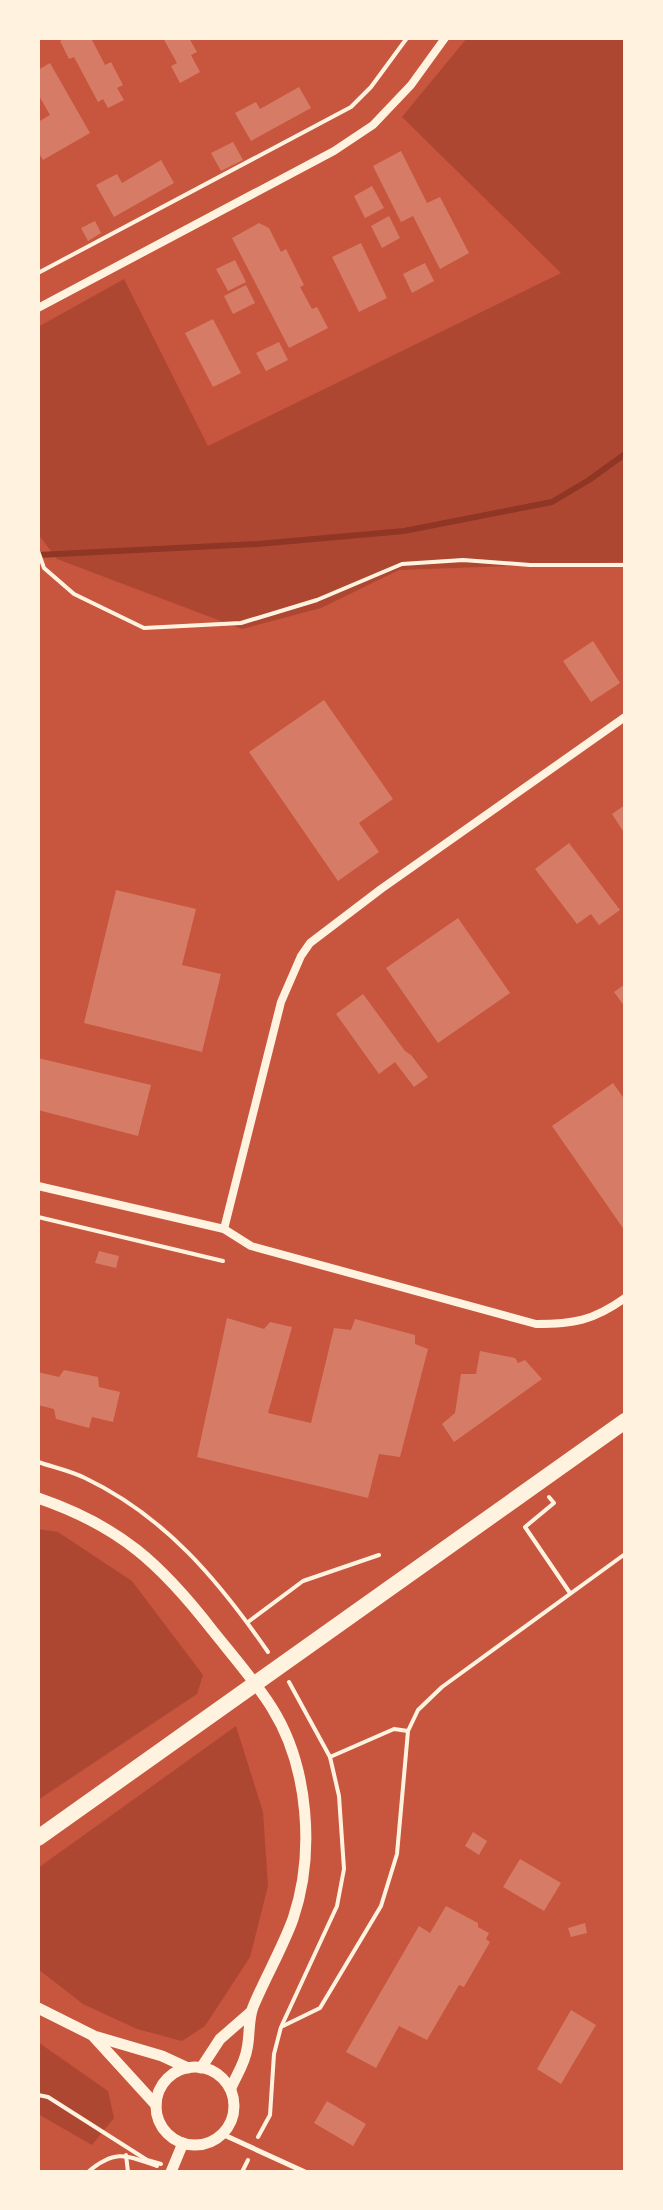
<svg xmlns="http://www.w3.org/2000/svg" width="663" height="2210" viewBox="0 0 663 2210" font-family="'PT Sans Narrow',sans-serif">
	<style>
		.green { fill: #ae4732 }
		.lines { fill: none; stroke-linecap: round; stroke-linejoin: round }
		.stream { stroke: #8f3625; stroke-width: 6 }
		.building { fill: #d67c66 }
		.path { stroke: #fff3e0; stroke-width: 4 }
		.service { stroke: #fff3e0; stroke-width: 5 }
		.minor { stroke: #fff3e0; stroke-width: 8 }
		.tertiary { stroke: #fff3e0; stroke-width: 11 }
		.trunk { stroke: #fff3e0; stroke-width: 16 }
	</style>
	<rect width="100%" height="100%" fill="#c8553d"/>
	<g class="green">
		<polygon points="467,38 625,38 625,452 613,465 625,454 625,562 399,570 321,608 242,629 57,559 38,534 38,327 124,279 208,446 561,273 402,117"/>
		<polygon points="38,1529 58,1532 132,1581 203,1675 197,1694 38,1800"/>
		<polygon points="236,1726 263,1812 268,1886 250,1957 205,2026 182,2041 137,2029 83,2004 38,1969 38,1868"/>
		<polygon points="38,2042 108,2091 114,2118 92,2145 38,2114"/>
	</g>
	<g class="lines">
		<polyline class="stream" points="38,555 258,544 404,531 552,502 589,480 625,454"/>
	</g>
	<g class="building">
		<polygon points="65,38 91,38 105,65 111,62 123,85 117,88 124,100 108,108 103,99 98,102 74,57 69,59 60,41"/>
		<polygon points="163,38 189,38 197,52 191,55 200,72 180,83 171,66 177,63"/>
		<polygon points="50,63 90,133 43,160 38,152 38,122 50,115 38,94 38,70"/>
		<polygon points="299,87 311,108 251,141 235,113 256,102 260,109"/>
		<polygon points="233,142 243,160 221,171 211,153"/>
		<polygon points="401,151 427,203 440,197 469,253 440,269 413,216 401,222 373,166"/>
		<polygon points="161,160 174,183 114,217 96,185 117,174 122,183"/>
		<polygon points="372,186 384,208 365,218 354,196"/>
		<polygon points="389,216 400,238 382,248 371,226"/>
		<polygon points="95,221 101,233 88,241 81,228"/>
		<polygon points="259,223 269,228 281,252 286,249 304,285 300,287 312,309 317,307 328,328 289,348 232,238"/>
		<polygon points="361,243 387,298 359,312 332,257"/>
		<polygon points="235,260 246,282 228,291 216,269"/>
		<polygon points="425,263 434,281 412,293 403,274"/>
		<polygon points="246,285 255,303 233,314 224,296"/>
		<polygon points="213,319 241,373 213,387 185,333"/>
		<polygon points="279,342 288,360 266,371 256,353"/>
		<polygon points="593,641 620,683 591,702 563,661"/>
		<polygon points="324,700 393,799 359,823 379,852 338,881 249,752"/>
		<polygon points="625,805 625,834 612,814"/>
		<polygon points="569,843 620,910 599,925 591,914 577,924 535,869"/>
		<polygon points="116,890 196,909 182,965 221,974 202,1052 84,1023"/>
		<polygon points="458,918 510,993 438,1043 386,968"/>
		<polygon points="625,984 625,1007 614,992"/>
		<polygon points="363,994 405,1051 411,1055 428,1077 414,1087 395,1062 379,1074 336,1014"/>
		<polygon points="38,1058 151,1085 138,1136 38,1110"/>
		<polygon points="613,1083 625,1100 625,1231 552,1126"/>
		<polygon points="99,1251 119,1256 116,1268 95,1263"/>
		<polygon points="227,1318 264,1329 270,1322 292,1327 268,1413 311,1423 334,1328 351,1330 355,1319 415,1335 415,1344 428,1349 400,1457 379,1454 368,1498 197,1457"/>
		<polygon points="480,1351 515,1358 518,1363 525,1360 542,1379 454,1442 442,1424 455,1413 461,1374 476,1374"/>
		<polygon points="64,1370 98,1377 99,1387 120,1392 113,1422 92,1417 89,1428 56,1419 54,1409 38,1405 38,1372 59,1377"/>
		<polygon points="473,1832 487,1841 479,1855 465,1846"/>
		<polygon points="520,1859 561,1883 544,1911 503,1887"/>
		<polygon points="446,1906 478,1923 478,1927 489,1933 486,1939 490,1942 464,1987 459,1985 427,2040 399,2026 376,2068 346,2052 419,1926 430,1933"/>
		<polygon points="585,1923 587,1933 571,1937 568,1928"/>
		<polygon points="571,2010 596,2025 561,2084 537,2069"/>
		<polygon points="327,2101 366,2124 353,2146 314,2123"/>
	</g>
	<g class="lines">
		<g class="path">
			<polyline points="38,273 351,107 371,87 407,38"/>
			<polyline points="38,551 44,568 74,594 144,628 241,623 317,600 402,564 463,560 530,565 625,565"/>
			<polyline points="38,1217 223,1261"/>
			<path d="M38 1462C53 1467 71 1471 85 1478 165 1516 219 1581 268 1652"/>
			<polyline points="549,1497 554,1503 525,1527 570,1593"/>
			<polyline points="248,1622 303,1581 379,1555"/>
			<polyline points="330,1757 394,1729 408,1731"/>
			<polyline points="282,2025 337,1906 344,1869 339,1796 330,1757 289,1682"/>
			<polyline points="38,2095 48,2097 147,2160 161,2164"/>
			<polyline points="258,2137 270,2115 274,2054 281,2027 320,2008 381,1906 397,1854 408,1731 418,1710 442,1687 625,1554"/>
			<polyline points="126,2155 128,2172"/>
			<path d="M88 2172C115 2149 126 2155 157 2166"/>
			<polyline points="242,2172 248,2160"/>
		</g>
		<polyline class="service" points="222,2134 305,2172"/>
		<g class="minor">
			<polyline points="38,308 334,151 373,125 411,85 445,38"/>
			<polyline points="38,1186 224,1229 281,1002 301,956 310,943 381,889 625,717"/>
			<path d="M224 1229 251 1246 536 1324C573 1324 593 1321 625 1298"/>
		</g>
		<g class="tertiary">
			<path d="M38 1498C120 1526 161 1564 213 1631 233 1656 255 1681 272 1708 309 1767 315 1854 293 1919 282 1949 265 1978 253 2007 248 2020 250 2036 247 2049 245 2063 236 2076 231 2088"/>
			<polyline points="38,2008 94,2036 162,2056 188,2068"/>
			<polyline points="94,2037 156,2105"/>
			<circle cx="195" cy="2106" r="39"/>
			<polyline points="201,2068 220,2039 251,2012"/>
			<polyline points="171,2172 183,2143"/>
		</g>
		<polyline class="trunk" points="38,1838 625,1421"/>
	</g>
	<rect width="663" height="2210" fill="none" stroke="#fff3e0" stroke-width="80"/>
</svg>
